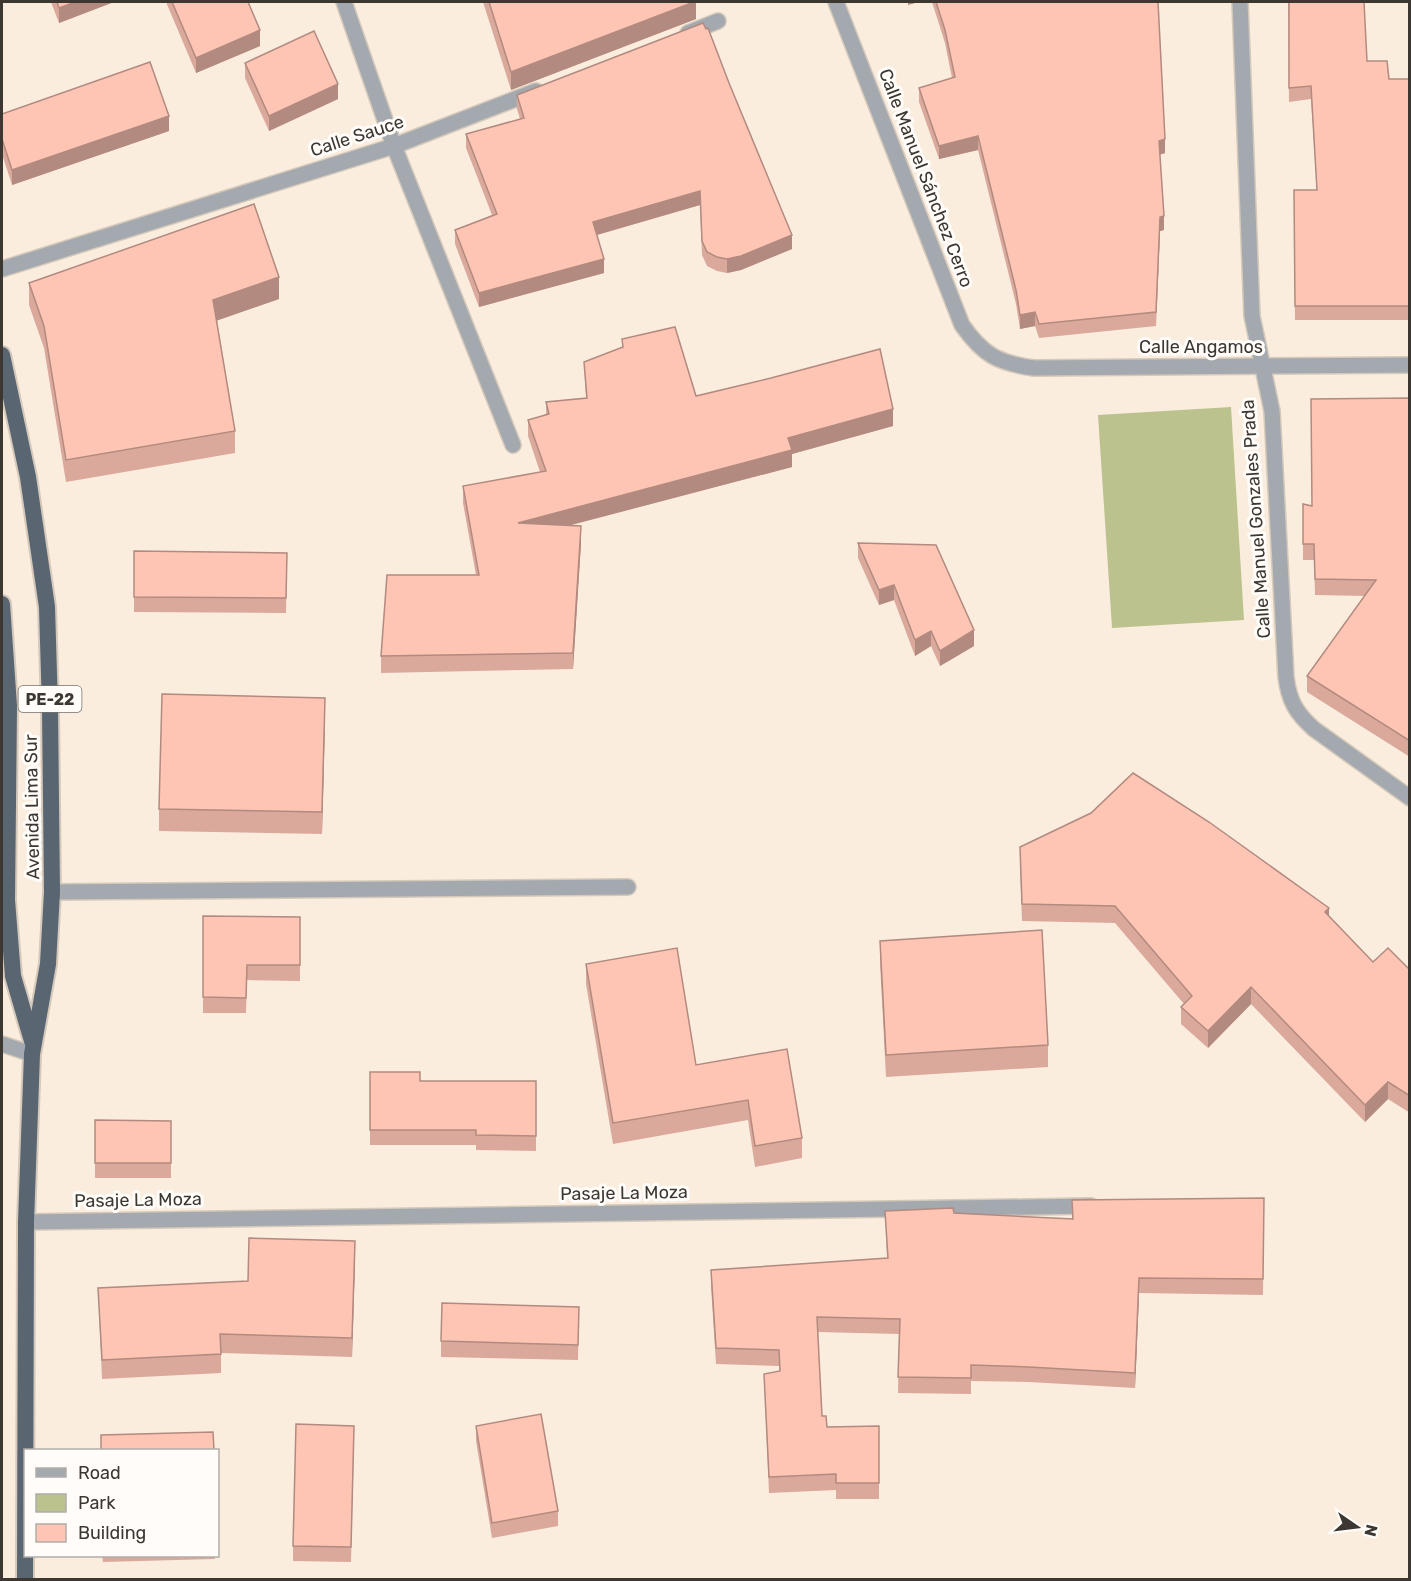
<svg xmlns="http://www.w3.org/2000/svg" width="1411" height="1581" viewBox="0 0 1411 1581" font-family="Rubik,sans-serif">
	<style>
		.green { fill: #bbc28e }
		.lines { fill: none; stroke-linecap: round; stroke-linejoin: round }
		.service-casing { stroke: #d4c9bb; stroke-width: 18 }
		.minor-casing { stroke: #d4c9bb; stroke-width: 18 }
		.trunk-casing { stroke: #d4c9bb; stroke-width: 20 }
		.service { stroke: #a3a9af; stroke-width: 15 }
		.minor { stroke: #a3a9af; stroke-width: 15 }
		.trunk { stroke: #596570; stroke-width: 16 }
		.wall { fill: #daa99c }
		.shaded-wall { fill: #b28a7f }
		.building { fill: #fec5b5; stroke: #b28a7f; stroke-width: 1.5 }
		.labels { text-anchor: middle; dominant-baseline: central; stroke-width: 6; stroke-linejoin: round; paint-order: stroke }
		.shield { fill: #fffcf9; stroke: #76726d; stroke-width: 1.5 }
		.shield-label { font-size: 16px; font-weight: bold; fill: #3c3731 }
		.street-label { font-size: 18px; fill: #3c3731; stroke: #fffcf9 }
	</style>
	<rect width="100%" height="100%" fill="#faedde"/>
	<polygon class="green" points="1231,407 1244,620 1112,628 1098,415"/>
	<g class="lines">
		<defs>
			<g id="service">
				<polyline points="52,892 628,887"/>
				<polyline points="2,1044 32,1054"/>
			</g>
			<g id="minor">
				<polyline points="344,2 394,146 513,445"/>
				<path d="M836 2 962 325C983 355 998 363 1034 368L1410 365"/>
				<path d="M1240 2 1252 316 1272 411 1286 677C1289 701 1296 713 1314 729L1410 798"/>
				<polyline points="688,33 718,21"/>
				<polyline points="2,269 394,146 536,91"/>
				<polyline points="26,1222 1091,1206"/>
			</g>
			<g id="trunk">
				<polyline points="2,355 28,477 47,607 50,708 52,892 48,964 32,1054 26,1222 25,1580"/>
				<polyline points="2,604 9,706 7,900 13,976 32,1041"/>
			</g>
		</defs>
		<use href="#service" class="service-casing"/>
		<use href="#minor" class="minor-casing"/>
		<use href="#trunk" class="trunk-casing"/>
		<use href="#service" class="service"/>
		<use href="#minor" class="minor"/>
		<use href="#trunk" class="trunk"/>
	</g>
	<g class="wall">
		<polygon points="51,2 114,2 59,23"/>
		<polygon points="166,2 248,2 260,46 196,73"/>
		<polygon points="483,2 696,2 696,19 511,90"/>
		<polygon points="932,2 1158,2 1165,153 1160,154 1164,230 1160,231 1156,326 1039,338 1035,326 1020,329 1016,304 978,150 939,159 919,102 919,88 952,78 945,43"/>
		<polygon points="1288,2 1367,61 1389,79 1410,79 1410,320 1295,320 1294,190 1317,190 1311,99 1289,102"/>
		<polygon points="245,63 338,99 269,131 245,78"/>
		<polygon points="517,95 792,249 741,270 727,273 717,271 707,266 702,255 700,205 597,235 604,273 479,307 455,244 455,230 492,215 466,148 466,134 520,119 517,109"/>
		<polygon points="2,114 169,131 12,185 2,154"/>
		<polygon points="29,283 279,299 217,320 235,431 235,453 66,482 44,348 29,305"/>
		<polygon points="622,339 696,396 893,426 792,454 792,467 569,525 581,543 573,669 381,673 381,656 476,575 463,503 463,486 540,472 528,436 528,420 546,414 546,402 586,398 584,362 622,348"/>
		<polygon points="1410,398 1410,757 1307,692 1307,676 1365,596 1315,595 1314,560 1303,560 1303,504 1312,506"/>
		<polygon points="858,543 974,646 940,666 931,646 915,656 894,600 879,605 858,558"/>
		<polygon points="134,551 287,553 286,613 134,612"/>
		<polygon points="325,720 322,834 159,831 159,809"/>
		<polygon points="1020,864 1329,917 1373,962 1410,970 1410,1113 1388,1099 1365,1122 1251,1004 1208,1048 1181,1024 1181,1007 1184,1004 1115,923 1022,921"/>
		<polygon points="203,916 300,917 300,981 247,980 246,1013 203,1013"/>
		<polygon points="880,941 1048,1045 1048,1067 886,1077 880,963"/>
		<polygon points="586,964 696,1065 802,1138 802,1158 755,1167 748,1120 613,1144 586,984"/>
		<polygon points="370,1072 420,1081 536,1081 536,1151 476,1150 476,1145 370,1145"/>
		<polygon points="95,1120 171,1121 171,1178 95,1178"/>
		<polygon points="1264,1198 1263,1295 1139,1293 1135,1388 1029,1382 971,1381 971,1394 898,1393 899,1334 817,1332 822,1416 827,1427 879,1426 879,1499 836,1499 836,1490 769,1493 764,1374 779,1371 779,1366 716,1364 711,1286 711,1270 887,1258 885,1211 1072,1219 1072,1200"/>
		<polygon points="355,1260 352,1357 221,1353 221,1373 102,1379 98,1288 248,1281"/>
		<polygon points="579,1307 578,1360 441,1357 441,1341"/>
		<polygon points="476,1426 558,1511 558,1526 492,1538 476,1441"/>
		<polygon points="354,1441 351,1562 293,1561 293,1546"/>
		<polygon points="102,1556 215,1556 215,1559 103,1562"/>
	</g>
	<g class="shaded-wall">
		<polygon points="75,2 114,2 59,23 59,8"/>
		<polygon points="694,2 696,2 696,19 511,90 511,72"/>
		<polygon points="908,2 919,2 908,5"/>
		<polygon points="260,30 260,46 196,73 196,58"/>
		<polygon points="338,84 338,99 269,131 269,116"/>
		<polygon points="169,116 169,131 12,185 12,170"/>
		<polygon points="978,136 978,150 939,159 939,146"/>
		<polygon points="1165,139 1165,153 1159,155 1159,141"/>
		<polygon points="700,191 700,205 593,236 593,222"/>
		<polygon points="1164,216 1164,230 1160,231 1156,326 1160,217"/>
		<polygon points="792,235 792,249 741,270 727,273 727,259"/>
		<polygon points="604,259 604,273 479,307 479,293"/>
		<polygon points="279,277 279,299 213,322 213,300"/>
		<polygon points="1035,312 1035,326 1020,329 1020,315"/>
		<polygon points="893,409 893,426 792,454 792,467 518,539 518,523 788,438"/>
		<polygon points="581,526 581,543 573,669 573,653"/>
		<polygon points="894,585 894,600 879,605 879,590"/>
		<polygon points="974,630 974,646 940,666 940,651"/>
		<polygon points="931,631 931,646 915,656 915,640"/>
		<polygon points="325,698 325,720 322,834 322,812"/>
		<polygon points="1329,908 1329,925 1325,912"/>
		<polygon points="1251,987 1251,1004 1208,1048 1208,1031"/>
		<polygon points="1388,1082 1388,1099 1365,1122 1365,1105"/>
		<polygon points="355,1241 355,1260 352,1357 352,1338"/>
		<polygon points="1139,1278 1139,1293 1135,1388 1135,1373"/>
	</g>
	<g class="building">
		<polygon points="57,2 75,2 59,8"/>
		<polygon points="172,2 248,2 260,30 196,58"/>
		<polygon points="489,2 694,2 511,72"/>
		<polygon points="936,2 1158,2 1165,139 1159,141 1164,216 1160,217 1156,312 1039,324 1035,312 1020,315 1016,290 978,136 939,146 919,88 955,77 945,30"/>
		<polygon points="1289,2 1364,2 1367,61 1387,61 1389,79 1410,79 1410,306 1295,306 1294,190 1317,190 1311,86 1289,88"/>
		<polygon points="703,23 706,29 708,28 729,83 792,235 741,256 727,259 717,257 707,252 702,241 700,191 593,222 604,259 479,293 455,230 497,214 466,134 524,118 517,95"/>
		<polygon points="314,31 338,84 269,116 245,63"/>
		<polygon points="150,62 169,116 12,170 2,139 2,114"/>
		<polygon points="254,204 279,277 213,300 235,431 66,460 44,326 29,283"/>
		<polygon points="675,327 696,396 771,378 880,349 893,409 788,438 792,450 518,523 581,526 573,653 381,656 387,575 479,575 463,486 546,471 528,420 549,414 546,402 587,398 584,362 623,347 622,339"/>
		<polygon points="1410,398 1410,741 1307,676 1376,580 1315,579 1314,544 1303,544 1303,504 1312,506 1311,399"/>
		<polygon points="858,543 936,545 974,630 940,651 931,631 915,640 894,585 879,590"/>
		<polygon points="134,551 287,553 286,598 134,597"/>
		<polygon points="162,694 325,698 322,812 159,809"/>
		<polygon points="1133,773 1209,822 1329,908 1325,912 1373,962 1388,948 1410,970 1410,1096 1388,1082 1365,1105 1251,987 1208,1031 1181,1007 1192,996 1115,906 1022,904 1020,847 1091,813"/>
		<polygon points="203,916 300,917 300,965 247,965 246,998 203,997"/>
		<polygon points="1042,930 1048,1045 886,1055 880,941"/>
		<polygon points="677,948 696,1065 787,1049 802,1138 755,1146 748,1100 613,1123 586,964"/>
		<polygon points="370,1072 420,1072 420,1081 536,1081 536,1136 476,1135 476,1130 370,1130"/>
		<polygon points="95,1120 171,1121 171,1163 95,1163"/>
		<polygon points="1264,1198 1263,1279 1139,1278 1135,1373 1029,1367 971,1365 971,1378 898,1377 900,1319 817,1317 822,1416 826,1416 827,1427 879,1426 879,1483 836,1483 836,1474 769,1477 764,1374 780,1371 779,1350 716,1348 711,1270 888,1258 885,1211 953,1208 954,1213 1073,1219 1072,1200"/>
		<polygon points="249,1238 355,1241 352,1338 220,1334 221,1354 102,1360 98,1288 248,1281"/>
		<polygon points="442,1303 579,1307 578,1345 441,1341"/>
		<polygon points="541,1414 558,1511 492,1523 476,1426"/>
		<polygon points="296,1424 354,1426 351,1547 293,1546"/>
		<polygon points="213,1432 214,1450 101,1450 101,1435"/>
	</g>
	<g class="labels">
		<rect class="shield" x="18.5" y="686" width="63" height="26" rx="4.5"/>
		<g class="shield-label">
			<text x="50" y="699">PE-22</text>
		</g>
		<g class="street-label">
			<text transform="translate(357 136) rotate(-18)">Calle Sauce</text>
			<text transform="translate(926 178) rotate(69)">Calle Manuel Sánchez Cerro</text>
			<text x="1201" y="347">Calle Angamos</text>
			<text transform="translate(1256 519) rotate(-94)">Calle Manuel Gonzales Prada</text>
			<text transform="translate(32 807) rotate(-91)">Avenida Lima Sur</text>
			<text transform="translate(624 1193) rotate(-1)">Pasaje La Moza</text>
			<text transform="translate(138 1200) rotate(-1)">Pasaje La Moza</text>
		</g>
	</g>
	<rect width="1411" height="1581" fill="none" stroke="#3c3731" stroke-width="6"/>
	<rect x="24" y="1449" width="195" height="108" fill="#fffcf9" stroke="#b1ada9" stroke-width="1.5"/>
	<rect x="36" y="1468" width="30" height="9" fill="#a3a9af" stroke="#b1ada9" stroke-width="1.5"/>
	<text x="78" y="1479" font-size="18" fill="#3c3731">Road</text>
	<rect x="36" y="1494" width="30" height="18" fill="#bbc28e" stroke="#b1ada9" stroke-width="1.5"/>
	<text x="78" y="1509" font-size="18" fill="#3c3731">Park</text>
	<rect x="36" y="1524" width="30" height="18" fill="#fec5b5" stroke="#b1ada9" stroke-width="1.5"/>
	<text x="78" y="1539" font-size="18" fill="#3c3731">Building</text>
	<g transform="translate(1357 1527) rotate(104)" stroke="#fffcf9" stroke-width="4.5" paint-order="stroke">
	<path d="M0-4.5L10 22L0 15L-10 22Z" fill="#3c3731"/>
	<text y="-9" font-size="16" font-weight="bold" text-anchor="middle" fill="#3c3731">N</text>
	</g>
</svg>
